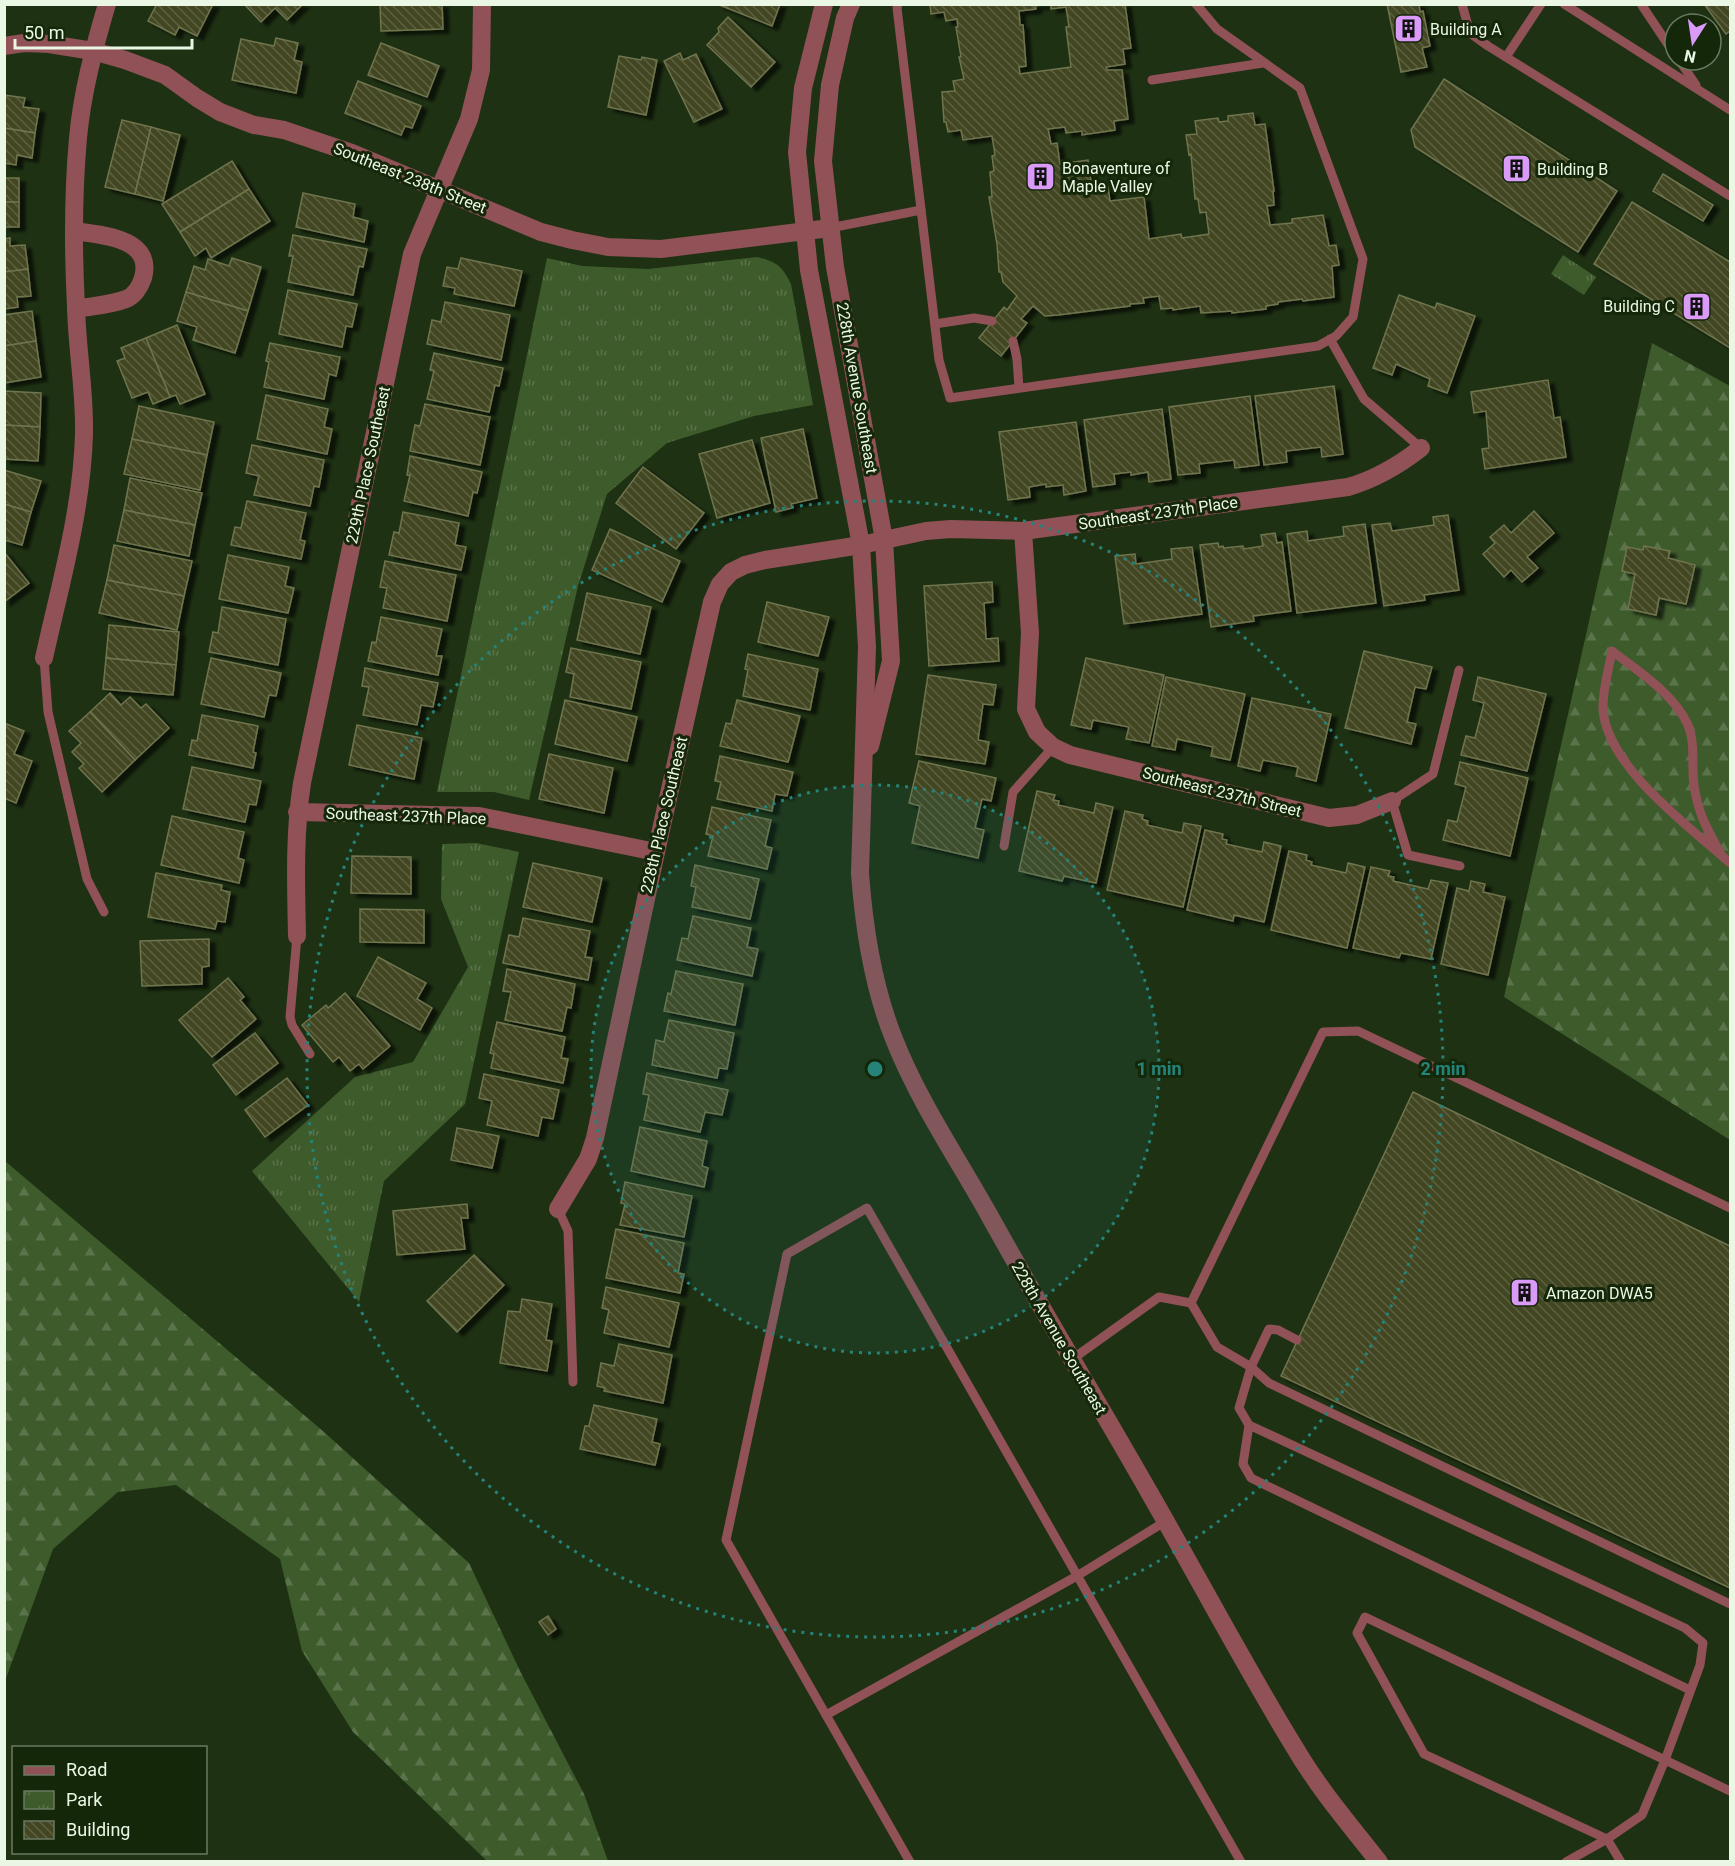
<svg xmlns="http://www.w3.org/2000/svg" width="1735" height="1866" viewBox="0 0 1735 1866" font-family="Roboto,sans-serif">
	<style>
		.forest { fill: url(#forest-firs) }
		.park { fill: url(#park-tufts) }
		.building { fill: url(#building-back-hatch); stroke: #6f744e; stroke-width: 1.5; filter: url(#shadow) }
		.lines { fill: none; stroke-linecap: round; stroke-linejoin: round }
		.lane { stroke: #905157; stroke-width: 9 }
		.street { stroke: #905157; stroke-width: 18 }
		.ring { fill: none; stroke: #25837a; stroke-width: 3; stroke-dasharray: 3 6 }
		.labels { text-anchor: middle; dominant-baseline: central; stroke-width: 6; stroke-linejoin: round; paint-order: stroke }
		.poi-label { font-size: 16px; fill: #ebf7e5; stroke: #152709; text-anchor: start }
		.street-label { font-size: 16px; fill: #ebf7e5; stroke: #152709 }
		.centre { fill: #25837a; stroke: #152709; stroke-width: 3 }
		.ring-label { font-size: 18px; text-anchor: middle; font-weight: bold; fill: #25837a; stroke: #152709; stroke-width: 6; stroke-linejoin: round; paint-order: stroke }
	</style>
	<defs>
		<pattern id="forest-firs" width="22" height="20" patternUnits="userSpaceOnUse" patternTransform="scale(1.5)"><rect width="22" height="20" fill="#3e5b2c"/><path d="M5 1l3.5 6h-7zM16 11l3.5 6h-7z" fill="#5a734a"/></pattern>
		<pattern id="park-tufts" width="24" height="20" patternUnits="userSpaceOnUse" patternTransform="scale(1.5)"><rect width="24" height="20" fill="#3e5b2c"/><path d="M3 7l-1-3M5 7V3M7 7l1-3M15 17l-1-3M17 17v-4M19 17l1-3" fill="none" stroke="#5a734a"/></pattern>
		<pattern id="building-back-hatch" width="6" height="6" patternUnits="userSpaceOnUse" patternTransform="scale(1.5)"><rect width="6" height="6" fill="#424622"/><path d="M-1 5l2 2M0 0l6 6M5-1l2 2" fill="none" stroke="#5d6142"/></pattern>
		<filter id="shadow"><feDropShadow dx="6" dy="4" stdDeviation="1.5" flood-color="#0009"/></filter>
	</defs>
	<rect width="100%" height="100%" fill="#1e3113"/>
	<g class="forest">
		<polygon points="1652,343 1730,386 1730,1140 1504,997"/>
		<polygon points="5,1161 324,1432 469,1563 520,1671 584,1794 608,1861 487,1861 353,1732 302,1651 280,1559 176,1485 118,1492 53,1549 5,1681"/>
	</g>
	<g class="park">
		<polygon points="1563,255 1596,277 1584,295 1551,274"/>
		<path d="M757 257C777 262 782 266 791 284L813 405 754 416 667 443 607 494 578 586 529 800 494 792H437L547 258 582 266 648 269Z"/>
		<polygon points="476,843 519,852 465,1104 384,1181 359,1302 252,1171 355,1077 413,1062 468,967 441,899 442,844"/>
	</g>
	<g class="building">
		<polygon points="157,4 213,4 197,36 179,27 175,35 148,21"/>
		<polygon points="244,4 303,4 287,20 275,8 261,22"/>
		<polygon points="380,4 442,4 443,29 381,31"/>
		<polygon points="717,4 780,4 772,26"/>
		<polygon points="930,4 1047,4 1035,6 1036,9 1019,11 1020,25 1023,25 1026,66 1019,67 1020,74 1071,67 1066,27 1069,27 1066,7 1051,9 1051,4 1125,4 1131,48 1123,49 1125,64 1106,67 1107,70 1122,70 1128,119 1114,121 1115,130 1082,135 1082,131 1066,133 1065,127 1048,129 1051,144 1057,143 1060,164 1088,160 1092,189 1108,187 1110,201 1144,197 1149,239 1181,234 1182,238 1209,234 1206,212 1200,213 1198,199 1195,199 1191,154 1189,155 1186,135 1197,134 1195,121 1218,118 1219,122 1228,121 1228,116 1253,113 1255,125 1265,124 1274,191 1273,191 1274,205 1267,206 1270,225 1292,223 1292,219 1323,215 1329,246 1336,245 1339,265 1332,266 1334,297 1303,301 1302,299 1278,302 1278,304 1266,306 1266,309 1232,313 1232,311 1201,313 1200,306 1173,310 1173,308 1161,309 1159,296 1143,298 1144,303 1130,304 1130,306 1058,315 1045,316 1033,306 1021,319 1027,323 1001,356 979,338 1004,307 1007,310 1017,296 1003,282 1001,272 999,272 997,244 989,197 992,197 990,172 994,171 992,156 995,155 992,136 963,140 961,130 948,132 946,122 944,122 942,92 955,91 953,81 964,79 959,57 961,57 956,27 958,27 957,19 946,21 944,12 931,14"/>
		<polygon points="1387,4 1419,4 1420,12 1423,11 1430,46 1422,48 1427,67 1401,72"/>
		<polygon points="1704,4 1730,4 1730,31 1726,34"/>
		<polygon points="728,17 775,62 751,87 707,45 719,32 718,28"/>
		<polygon points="276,38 298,43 294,60 302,62 296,93 232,80 241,39 274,46"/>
		<polygon points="381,43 439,66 427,97 368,75"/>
		<polygon points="680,53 683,60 696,54 722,109 694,122 664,61"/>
		<polygon points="619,56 641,60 642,57 657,60 646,115 608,107"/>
		<polygon points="1444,79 1617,191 1578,252 1415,147 1411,130"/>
		<polygon points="358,81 421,106 412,128 405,126 401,135 345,113"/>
		<polygon points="4,95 25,98 23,107 39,109 35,133 4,128"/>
		<polygon points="122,120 151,127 135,194 105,187"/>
		<polygon points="151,127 180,135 163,201 135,194"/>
		<polygon points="4,128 35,133 32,158 17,155 16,165 4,163"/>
		<polygon points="232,161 249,189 180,232 162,204"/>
		<polygon points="1663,174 1713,205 1703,221 1653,191"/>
		<rect x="4" y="178" width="15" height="24"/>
		<polygon points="249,189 270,221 211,258 206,248 195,256 180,232"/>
		<polygon points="303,193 355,204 353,217 368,221 364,242 296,227"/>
		<rect x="4" y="202" width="15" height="25"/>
		<polygon points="1632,202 1730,262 1730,348 1594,264"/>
		<polygon points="293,235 367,249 363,267 359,266 353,295 288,282 293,256 289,256"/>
		<polygon points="10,238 10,246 25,245 28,269 4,272 4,239"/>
		<polygon points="232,258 261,267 248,311 186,292 194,266 205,270 208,259 229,266"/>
		<polygon points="461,258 522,271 514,306 454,294 455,288 443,286 447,267 458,269"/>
		<polygon points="28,269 31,296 17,297 18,307 4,309 4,272"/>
		<polygon points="288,290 357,304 352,327 346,326 342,347 279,334"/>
		<polygon points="186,292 248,311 235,353 193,340 197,327 177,321"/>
		<polygon points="1399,295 1435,308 1437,303 1475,316 1447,393 1428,386 1430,379 1396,364 1392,375 1373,368"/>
		<polygon points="445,302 510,315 501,360 427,344 432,320 441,322"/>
		<polygon points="32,311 36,341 4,346 4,315"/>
		<polygon points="177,325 205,394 180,404 176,395 170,397 146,338"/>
		<polygon points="146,338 170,397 153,404 148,392 132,398 117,361 125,358 121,348"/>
		<polygon points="36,341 41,377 4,383 4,346"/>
		<polygon points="270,343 340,357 336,376 329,374 324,399 264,387 269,362 266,361"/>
		<polygon points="434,353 503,368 499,386 495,385 489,412 427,399 434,371 430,370"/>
		<polygon points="1548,380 1554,418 1560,417 1566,457 1485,469 1482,449 1489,448 1486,411 1474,413 1471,392"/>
		<polygon points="1334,386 1343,454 1322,457 1321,447 1286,451 1287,462 1264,465 1255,396"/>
		<polygon points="4,391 41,393 40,427 4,425"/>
		<polygon points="266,395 328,409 324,427 332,429 327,454 257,439"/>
		<polygon points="1250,396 1259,465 1235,468 1234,460 1199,464 1200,473 1178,475 1169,407"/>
		<polygon points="425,404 490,417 480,465 410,451 415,425 420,426"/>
		<polygon points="139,406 214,422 207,455 132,439"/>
		<polygon points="1162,409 1171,479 1149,482 1148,472 1131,475 1131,472 1114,474 1115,484 1093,487 1084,420"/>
		<polygon points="1076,422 1086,491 1064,495 1063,485 1046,487 1046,484 1029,487 1030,497 1008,500 999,432"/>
		<polygon points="4,425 40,427 38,461 4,459"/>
		<polygon points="803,429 817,498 791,504 792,508 776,512 761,438"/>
		<polygon points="132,439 207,455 200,490 124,474"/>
		<polygon points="752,440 770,503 717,518 699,454"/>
		<polygon points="252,445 324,460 319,487 314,486 310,506 254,495 259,476 246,473"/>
		<polygon points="410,456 482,472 477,493 473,492 468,516 404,501 410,475 407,475"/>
		<polygon points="643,467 704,513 676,549 616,503"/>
		<polygon points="4,470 41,481 31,512 4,504"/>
		<polygon points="130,478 202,493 195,525 124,510"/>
		<polygon points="247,501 306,513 300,540 305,541 301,559 231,545 235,527 241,528"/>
		<polygon points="4,504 31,512 22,545 4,540"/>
		<polygon points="124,510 195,525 189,556 117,541"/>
		<polygon points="1534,511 1554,533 1527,557 1538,568 1522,582 1511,570 1504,577 1483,554 1495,543 1490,537 1504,525 1511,533"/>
		<polygon points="403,512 459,523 455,545 466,547 461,570 389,555 394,532 399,533"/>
		<polygon points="1448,515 1459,590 1424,595 1425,600 1384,606 1372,525 1390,523 1392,531 1434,525 1433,517"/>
		<polygon points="1365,524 1376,603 1297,613 1287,534 1307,531 1308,541 1344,536 1343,527"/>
		<polygon points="610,529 680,561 662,602 592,570"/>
		<polygon points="1275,533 1277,543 1282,542 1291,611 1253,616 1254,621 1211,627 1200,545 1218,543 1219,547 1223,546 1224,548 1243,546 1244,549 1263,546 1261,535"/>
		<polygon points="114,545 192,561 184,596 107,580"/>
		<polygon points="1644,546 1670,551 1668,558 1695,565 1686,604 1659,598 1656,615 1628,609 1635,574 1622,571 1627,547 1643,550"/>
		<polygon points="1192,547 1202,614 1124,624 1115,556 1135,554 1136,564 1172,559 1171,549"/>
		<polygon points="4,552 29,583 4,602"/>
		<polygon points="228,555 289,567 285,586 294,588 288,613 219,599"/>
		<polygon points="385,561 456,575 447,621 383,608 387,588 380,587"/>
		<polygon points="107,580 184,596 177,630 99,613"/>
		<polygon points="992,582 993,602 984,603 986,639 998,638 999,661 929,666 924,586"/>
		<polygon points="587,593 651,607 640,654 577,640"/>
		<polygon points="767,602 829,617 818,656 758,642"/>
		<polygon points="222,607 286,619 278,665 209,652 213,632 218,633"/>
		<polygon points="381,617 442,629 436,656 442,656 438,675 368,661 372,642 376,643"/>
		<polygon points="109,625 179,632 176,665 106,658"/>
		<polygon points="571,648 641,662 631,709 570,697 574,674 566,672"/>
		<polygon points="1364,651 1432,667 1426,689 1415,687 1407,722 1416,724 1411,744 1345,728"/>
		<polygon points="748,654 818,669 810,710 743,696 748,670 745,669"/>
		<polygon points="106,658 176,665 173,695 103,689"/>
		<polygon points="211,658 281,673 276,696 269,695 264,717 201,704"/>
		<polygon points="1086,658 1164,675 1149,743 1126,739 1129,727 1093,720 1091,729 1071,725"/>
		<polygon points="365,668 438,683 433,707 421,705 417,725 363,715 369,687 362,686"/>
		<polygon points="928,675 996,685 993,705 983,704 978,740 989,742 985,764 916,754"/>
		<polygon points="1166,677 1245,694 1230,760 1211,756 1213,747 1177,739 1175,750 1152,746"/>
		<polygon points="1478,677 1546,694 1527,771 1461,755 1466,736 1475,738 1484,703 1473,700"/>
		<polygon points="110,693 121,705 130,697 141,708 146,704 169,728 135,760 90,712"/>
		<polygon points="1252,698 1331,714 1316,781 1296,776 1298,767 1263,760 1260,771 1238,766"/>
		<polygon points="565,700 637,717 627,761 555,744"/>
		<polygon points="737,700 800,716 788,762 720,746 726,723 731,724"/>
		<polygon points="90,712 135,760 102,792 79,768 84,764 72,752 81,743 69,731"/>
		<polygon points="202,715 258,726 253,752 256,753 253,768 189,755 192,740 197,741"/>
		<polygon points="4,723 24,731 14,754 32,761 16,803 4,798"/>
		<polygon points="357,725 422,738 414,779 349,765"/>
		<polygon points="549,754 613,768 604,813 539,799"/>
		<polygon points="720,756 793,772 787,796 775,794 772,811 717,799 721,782 715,781"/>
		<polygon points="919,761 996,778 991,801 982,799 975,828 984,830 978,858 912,843 920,806 909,803"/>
		<polygon points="1460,762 1528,778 1510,856 1443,840 1448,820 1457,822 1466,787 1455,784"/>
		<polygon points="192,767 261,781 256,805 249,804 245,822 183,809"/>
		<polygon points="1037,791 1055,795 1053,800 1059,801 1058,805 1094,813 1096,803 1113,807 1096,883 1064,876 1062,881 1019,871"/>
		<polygon points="712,807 771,820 765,846 772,848 767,869 708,856 713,836 706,834"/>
		<polygon points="1125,811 1143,815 1142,819 1148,821 1147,825 1182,833 1184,823 1201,826 1183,907 1107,890"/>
		<polygon points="172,816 244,832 238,858 244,860 239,883 161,865"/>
		<polygon points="1205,830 1223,834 1222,839 1227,840 1226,844 1262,852 1264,842 1281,846 1264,922 1234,915 1233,921 1187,910"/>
		<polygon points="1289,851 1307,855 1306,860 1312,862 1311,865 1346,873 1348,863 1365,867 1347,948 1271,930"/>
		<polygon points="352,856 411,857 411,894 351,893"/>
		<polygon points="533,863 602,878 592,922 523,907"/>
		<polygon points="695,865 759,879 750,919 692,907 696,887 691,886"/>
		<polygon points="1371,867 1390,871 1388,876 1394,877 1393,881 1428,889 1431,880 1448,883 1431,959 1401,953 1399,958 1353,948"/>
		<polygon points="156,873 222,885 221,890 230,892 225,922 217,921 215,929 148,917"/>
		<polygon points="1471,881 1485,884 1483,892 1505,897 1488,975 1441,964 1457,888 1469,891"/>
		<polygon points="360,909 424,910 424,943 360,942"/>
		<polygon points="693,916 751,928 747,947 758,949 752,976 677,960 682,938 688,939"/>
		<polygon points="523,918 590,931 585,957 592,958 588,980 503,963 509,935 519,937"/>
		<polygon points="209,939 209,966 202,967 202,984 142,986 140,941"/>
		<polygon points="378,957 426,983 417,999 432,1008 420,1030 357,996"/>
		<polygon points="507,969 575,984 571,1008 567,1007 562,1031 505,1020 511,992 503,991"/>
		<polygon points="676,971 743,984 735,1025 664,1011 668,993 671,994"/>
		<polygon points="228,978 244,997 240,1000 256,1019 212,1057 179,1020"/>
		<polygon points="345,993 390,1046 363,1069 359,1064 350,1071 339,1057 333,1062 302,1025 326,1005 328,1008"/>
		<polygon points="669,1020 734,1033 727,1069 719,1068 717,1078 652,1065 656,1040 664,1042"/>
		<polygon points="497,1022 565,1037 561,1058 568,1059 563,1083 491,1068 494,1054 490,1053"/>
		<polygon points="255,1033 278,1063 236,1095 213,1065"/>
		<polygon points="647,1073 728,1090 722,1115 705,1112 700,1132 644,1120 649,1095 643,1094"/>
		<polygon points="484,1074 559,1090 553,1119 542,1117 538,1136 487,1125 492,1101 479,1098"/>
		<polygon points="287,1078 308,1105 265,1137 245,1110"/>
		<polygon points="1413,1092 1730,1246 1730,1588 1281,1376"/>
		<polygon points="640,1127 707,1141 702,1166 708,1168 704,1187 631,1171"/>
		<polygon points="457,1128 499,1136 492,1168 451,1160"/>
		<polygon points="625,1182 692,1196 684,1237 620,1225 625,1204 621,1203"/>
		<polygon points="467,1204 468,1218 461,1218 465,1249 397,1255 393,1211"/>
		<polygon points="616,1229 684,1243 678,1273 684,1274 680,1293 606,1278"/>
		<polygon points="474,1255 504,1285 457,1332 427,1301"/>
		<polygon points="606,1287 679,1303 669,1347 604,1333 609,1310 602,1308"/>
		<polygon points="522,1299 552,1304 546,1340 552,1341 547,1371 500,1363 508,1311 520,1312"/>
		<polygon points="619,1344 672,1355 663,1403 604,1391 605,1388 597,1386 601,1363 614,1366"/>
		<polygon points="594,1405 657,1419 652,1442 660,1444 655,1465 580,1449 585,1426 589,1426"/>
		<polygon points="548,1616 556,1629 548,1635 539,1622"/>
	</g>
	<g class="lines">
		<g class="lane">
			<polyline points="898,4 897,8 939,360 950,398 1318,346 1336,336 1353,317 1363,259 1300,88 1217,29 1196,4"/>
			<polyline points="1462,4 1470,33 1488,46 1730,196"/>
			<polyline points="1564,4 1730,110"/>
			<polyline points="1641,4 1675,55"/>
			<polyline points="1506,57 1541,4"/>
			<polyline points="1679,60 1696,85"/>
			<polyline points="1152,80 1263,63"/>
			<polyline points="830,228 921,210"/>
			<polyline points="935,324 974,318 992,321"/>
			<polyline points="1330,339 1364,399 1421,448"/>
			<polyline points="1013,341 1017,359 1019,388"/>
			<polyline points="44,658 48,712 87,879 104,912"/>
			<polyline points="1459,670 1433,774 1392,801 1408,855 1460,866"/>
			<polyline points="1004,846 1013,792 1053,747"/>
			<path d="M1721 854C1707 829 1698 814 1694 785 1691 765 1696 745 1688 725 1674 694 1638 671 1612 651 1609 669 1602 691 1603 710 1608 768 1689 826 1730 863"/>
			<polyline points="297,936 290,1017 292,1025 310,1054"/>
			<polyline points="558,1209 568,1231 573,1382"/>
			<polyline points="1191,1303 1323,1032 1358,1031 1730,1208"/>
			<polyline points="1297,1340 1278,1330 1269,1329 1251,1367 1239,1408 1249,1425 1685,1628 1703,1643 1700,1665 1665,1760 1642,1815 1607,1839 1566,1862"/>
			<polyline points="1071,1360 1159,1297 1191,1303 1217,1347 1251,1367 1269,1383 1730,1604"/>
			<polyline points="1249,1425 1243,1464 1251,1478 1690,1690"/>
			<polyline points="826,1715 1077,1576 1166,1521"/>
			<polyline points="910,1862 726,1540 787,1254 867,1208 1241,1862"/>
			<polyline points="1621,1862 1607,1839 1424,1754 1357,1633 1365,1617 1730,1791"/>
		</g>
		<g class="street">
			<path d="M824 4 803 88 797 152 809 270 861 545 867 647 860 873C864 929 873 987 894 1039 918 1100 956 1156 988 1213 1040 1307 1096 1399 1149 1492 1198 1577 1244 1665 1295 1748 1319 1789 1350 1825 1379 1862"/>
			<polyline points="851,4 845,18 830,85 823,161 835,267 884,540 891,661 870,746"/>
			<polyline points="4,46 24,43 49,44 93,51 125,60 165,75 197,98 220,112 254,125 284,130 352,153 541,232 572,240 608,247 661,249 830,228"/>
			<path d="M74 231C100 235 154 237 143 278 140 287 134 296 126 299 111 305 91 306 76 309"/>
			<polyline points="1023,531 1030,633 1026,709 1037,732 1053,747 1070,755 1329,818 1357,815 1392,801"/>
			<path d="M44 658C60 585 82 510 84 434 85 392 77 349 76 307 73 250 73 194 78 138 82 93 94 48 107 4"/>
			<polyline points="297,812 479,816 656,852"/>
			<path d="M297 936C296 885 294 834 302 783L412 254 469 119 481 70 482 4"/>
			<path d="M558 1209 588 1159 595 1138 656 852 712 602 720 584 731 572 745 565 765 560 861 545 926 531 951 529 1023 531 1348 487C1376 479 1398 466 1421 448"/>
		</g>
	</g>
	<circle cx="875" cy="1069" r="284" fill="#25837a" fill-opacity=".12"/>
	<g class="ring">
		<circle cx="875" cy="1069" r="284"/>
		<circle cx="875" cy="1069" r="568"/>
	</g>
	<defs>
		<symbol id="building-square" viewBox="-11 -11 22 22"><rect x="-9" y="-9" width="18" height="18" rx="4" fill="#da9af7" stroke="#152709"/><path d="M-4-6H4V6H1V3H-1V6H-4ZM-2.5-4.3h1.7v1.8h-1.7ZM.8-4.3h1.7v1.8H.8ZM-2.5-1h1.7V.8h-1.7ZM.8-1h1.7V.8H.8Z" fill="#111"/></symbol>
	</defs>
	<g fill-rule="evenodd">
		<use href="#building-square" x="1392" y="12" width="33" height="33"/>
		<use href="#building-square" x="1500" y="152" width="33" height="33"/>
		<use href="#building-square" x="1024" y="160" width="33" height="33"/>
		<use href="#building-square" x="1680" y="290" width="33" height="33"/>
		<use href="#building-square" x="1508" y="1276" width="33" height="33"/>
	</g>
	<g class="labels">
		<g class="poi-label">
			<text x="1430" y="29">Building A</text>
			<text x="1062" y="168">Bonaventure of<tspan x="1062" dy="18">Maple Valley</tspan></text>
			<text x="1537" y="169">Building B</text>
			<text x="1675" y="306" text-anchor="end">Building C</text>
			<text x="1546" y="1293">Amazon DWA5</text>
		</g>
		<g class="street-label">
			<text transform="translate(410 178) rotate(22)">Southeast 238th Street</text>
			<text transform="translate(857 388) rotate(80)">228th Avenue Southeast</text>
			<text transform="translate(368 465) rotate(-78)">229th Place Southeast</text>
			<text transform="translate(1158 513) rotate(-8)">Southeast 237th Place</text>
			<text transform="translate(1222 792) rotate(14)">Southeast 237th Street</text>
			<text transform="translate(664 815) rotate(-77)">228th Place Southeast</text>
			<text transform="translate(406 816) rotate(2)">Southeast 237th Place</text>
			<text transform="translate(1059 1338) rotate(60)">228th Avenue Southeast</text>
		</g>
	</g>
	<circle cx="875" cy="1069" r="9" class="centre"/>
	<g class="ring-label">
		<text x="1159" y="1075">1 min</text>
		<text x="1443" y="1075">2 min</text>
	</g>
	<rect width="1735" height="1866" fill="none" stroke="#ebf7e5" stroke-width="12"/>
	<rect x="12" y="1746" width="195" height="108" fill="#152709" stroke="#6b7a61" stroke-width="1.5"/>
	<rect x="24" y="1766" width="30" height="9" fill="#905157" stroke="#6b7a61" stroke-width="1.5"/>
	<text x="66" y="1776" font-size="18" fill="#ebf7e5">Road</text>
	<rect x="24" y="1791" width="30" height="18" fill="url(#park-tufts)" stroke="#6b7a61" stroke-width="1.5"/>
	<text x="66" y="1806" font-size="18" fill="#ebf7e5">Park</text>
	<rect x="24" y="1821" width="30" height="18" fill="url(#building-back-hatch)" stroke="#6b7a61" stroke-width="1.5"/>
	<text x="66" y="1836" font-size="18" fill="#ebf7e5">Building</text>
	<g transform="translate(1693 42) rotate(192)"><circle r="28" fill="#152709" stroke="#6b7a61" stroke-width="1.5"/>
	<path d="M0-4.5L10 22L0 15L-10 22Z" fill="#da9af7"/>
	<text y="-9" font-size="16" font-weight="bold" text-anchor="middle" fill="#ebf7e5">N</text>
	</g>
	<path d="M15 39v9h177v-9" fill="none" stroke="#ebf7e5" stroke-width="3"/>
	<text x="24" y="39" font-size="18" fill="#ebf7e5" stroke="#152709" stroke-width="4.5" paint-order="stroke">50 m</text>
</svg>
